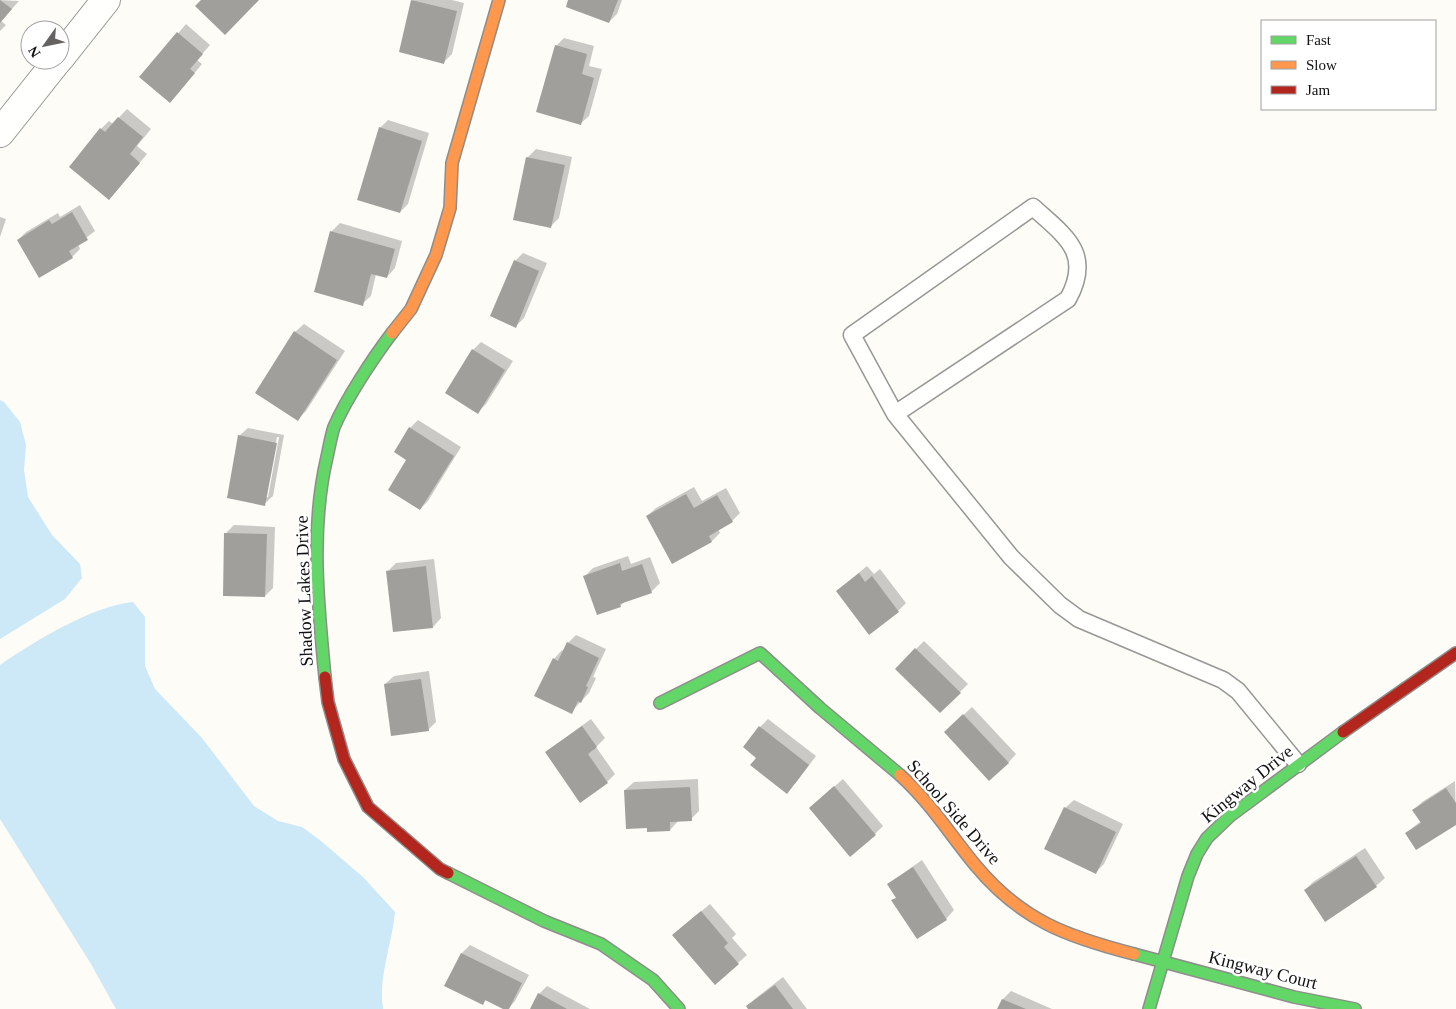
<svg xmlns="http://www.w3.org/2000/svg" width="1456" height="1009" viewBox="0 0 1456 1009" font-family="'Times New Roman',serif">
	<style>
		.water { fill: #cde8f7 }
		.shadow { fill: #0003; fill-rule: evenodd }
		.building { fill: #a19f9c }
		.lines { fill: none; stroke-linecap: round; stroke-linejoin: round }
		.lane-casing { stroke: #979795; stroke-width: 19 }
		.street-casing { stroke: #979795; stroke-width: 30 }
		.fast-casing { stroke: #8e8d8b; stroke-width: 14 }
		.slow-casing { stroke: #8e8d8b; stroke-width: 14 }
		.jam-casing { stroke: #8e8d8b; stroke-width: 14 }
		.lane { stroke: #fffffe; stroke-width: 16 }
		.street { stroke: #fffffe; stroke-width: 28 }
		.fast { stroke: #63d668; stroke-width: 11 }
		.slow { stroke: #ff974d; stroke-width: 11 }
		.jam { stroke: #b3261e; stroke-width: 11 }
		.labels { text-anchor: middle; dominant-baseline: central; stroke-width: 5; stroke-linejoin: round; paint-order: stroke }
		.street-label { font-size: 18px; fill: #111; stroke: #fff }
	</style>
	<rect width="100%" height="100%" fill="#fdfcf7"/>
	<g class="water">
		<polygon points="0,400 4,402 20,422 26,445 24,470 28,497 52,535 80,564 82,578 65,599 0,639"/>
		<path d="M133 602 145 617V666L155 689 202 738 254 806 278 821 302 827 321 841 363 877 395 912C392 944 378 976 383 1009H116L91 964 0 819V665C33 642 94 605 133 602Z"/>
	</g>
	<g class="shadow">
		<polygon points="0,0 19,1 1,21 6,25 0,31"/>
		<polygon points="413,0 452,0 464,3 452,54 444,62 400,51"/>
		<polygon points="570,0 622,0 617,14 609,22"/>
		<polygon points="186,24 210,45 197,60 202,64 178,93 141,77"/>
		<polygon points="564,38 594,46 589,66 602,69 589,116 580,124 556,46"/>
		<polygon points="127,109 151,129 137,146 147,154 117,190 70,167 101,129 109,121 113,124"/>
		<polygon points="388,120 429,133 408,204 400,212 380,128"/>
		<polygon points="536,149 572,157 559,218 551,226 528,157"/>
		<polygon points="80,205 95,231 78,244 80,249 72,257 18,240 26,232 58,213 60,217"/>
		<polygon points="0,217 6,219 0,237"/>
		<polygon points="340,223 402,241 395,268 387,277 376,274 371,296 362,304 315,291 332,231"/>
		<polygon points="523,253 547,263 524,318 516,326 515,261"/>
		<polygon points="304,324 345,351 306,411 298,419 295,332"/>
		<polygon points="481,342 513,361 486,404 478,412 473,350"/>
		<polygon points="418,420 461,447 428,501 420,509 410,428"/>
		<path d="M248 428 284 435 273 496 264 504 239 436ZM277 437H279L268 497H265Z"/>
		<polygon points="694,487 702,501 726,488 740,513 732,521 718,529 720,533 712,541 673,562 647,516 656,508"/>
		<polygon points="234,525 275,527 273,588 265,596 226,533"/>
		<polygon points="628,556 631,564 650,557 660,583 651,592 625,601 620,606 585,576 593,568"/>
		<polygon points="434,559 441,618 433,627 388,571 396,563"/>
		<polygon points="867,566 874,574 880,569 906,603 898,611 837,591"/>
		<polygon points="576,635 606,649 593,677 596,678 589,693 571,712 554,659 562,650 564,652 568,643"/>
		<polygon points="924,641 968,684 940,712 897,668"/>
		<polygon points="429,671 436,722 428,730 385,684 394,676"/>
		<polygon points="972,707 1016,754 1008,763 954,724"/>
		<polygon points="591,719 605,738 596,747 615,774 607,782 546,752"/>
		<polygon points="768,719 816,756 795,784 758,757 760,727"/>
		<polygon points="698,779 699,811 691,819 678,821 670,830 625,790 634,782"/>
		<polygon points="843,779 883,826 875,834 819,800"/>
		<polygon points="1455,781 1456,823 1406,833 1421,821 1414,810 1422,802"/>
		<polygon points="1074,800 1123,824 1104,864 1096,872 1065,808"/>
		<polygon points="1365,848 1385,878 1376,886 1305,890 1313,882"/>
		<polygon points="922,860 954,910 946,919 917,938 893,901 897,897 888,884"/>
		<polygon points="710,904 736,934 732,938 747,955 715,983 682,927"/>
		<polygon points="470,945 529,975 515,1001 508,1009 487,999 483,1004 462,953"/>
		<polygon points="783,977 807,1009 750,1009 747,1006 756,998"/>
		<polygon points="547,986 590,1009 531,1009 539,994"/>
		<polygon points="1011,991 1052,1009 999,1009 1003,999"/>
	</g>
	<g class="building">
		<polygon points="0,0 12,9 0,23"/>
		<polygon points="201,0 259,0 225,35 195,6"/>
		<polygon points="411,0 457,11 444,64 399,52"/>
		<polygon points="568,0 618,0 609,23 566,7"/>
		<polygon points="177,32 203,54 190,69 195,73 170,103 139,77"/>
		<polygon points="555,45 587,54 582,74 594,78 581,125 536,112"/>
		<polygon points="118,117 143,137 130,154 140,163 109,200 69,167 100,128 105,132"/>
		<polygon points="379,127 422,141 400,213 357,200"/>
		<polygon points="526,157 565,165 551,228 513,220"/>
		<polygon points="72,212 88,240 69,251 73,258 39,278 17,240 49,220 52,224"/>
		<polygon points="330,231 395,249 387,278 371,274 363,306 314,292"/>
		<polygon points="514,260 539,271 516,328 490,316"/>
		<polygon points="294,331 337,360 298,421 255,393"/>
		<polygon points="472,349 505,370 478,414 445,393"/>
		<polygon points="409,427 454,456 420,510 388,490 406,460 394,452"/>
		<polygon points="238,435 277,443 265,506 227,498"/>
		<polygon points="686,494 694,508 717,495 733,522 709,536 712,542 672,564 646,516"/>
		<polygon points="224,533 267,534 265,597 223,596"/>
		<polygon points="620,563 622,571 642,564 652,593 620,604 621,607 597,615 583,576"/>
		<polygon points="426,566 433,628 393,632 386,571"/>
		<polygon points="859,573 865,582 872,576 899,612 869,635 836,591"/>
		<polygon points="567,642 599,658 586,686 588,687 581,703 578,701 572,714 534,696 553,658 558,661"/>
		<polygon points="915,648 961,693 940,713 895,669"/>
		<polygon points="421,679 429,731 391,736 384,684"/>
		<polygon points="963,714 1009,763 989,781 944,732"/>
		<polygon points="582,726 597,747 588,754 608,783 580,803 545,752"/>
		<polygon points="759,726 809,765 787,794 750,765 756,758 743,747"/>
		<polygon points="834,786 876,835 850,857 809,808"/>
		<polygon points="690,787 692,821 670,822 670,831 647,832 647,828 626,829 624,790"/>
		<polygon points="1446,788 1456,803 1456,825 1416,850 1405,833 1421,823 1412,810"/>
		<polygon points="1064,807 1116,832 1096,874 1044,849"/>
		<polygon points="1356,856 1377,887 1325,922 1304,890"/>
		<polygon points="913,867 947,920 917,939 891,900 896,898 887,884"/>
		<polygon points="701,911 728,943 724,947 739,964 715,985 672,935"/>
		<polygon points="461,953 522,983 509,1009 503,1009 485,1000 483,1005 444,986"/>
		<polygon points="775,985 793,1009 748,1009 746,1006"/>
		<polygon points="538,993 567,1009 530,1009"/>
		<polygon points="1002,999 1026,1009 997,1009"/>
	</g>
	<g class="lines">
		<defs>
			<path id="lane" d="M895 414 1068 299C1093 253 1065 236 1033 207L852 335 895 414 1011 557 1060 605 1079 619 1223 680 1238 691 1298 764"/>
			<g id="street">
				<polyline points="60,58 106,0"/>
				<polyline points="0,133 58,60"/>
			</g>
			<g id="fast">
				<path d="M325 677C318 604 310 529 327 457 329 448 331 436 334 427 346 399 373 358 392 333"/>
				<polyline points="660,703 760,653 820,708 900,775"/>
				<polyline points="448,873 544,921 601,944 653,980 679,1009"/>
				<polyline points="1134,954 1294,997 1355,1009"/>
				<polyline points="1149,1009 1188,876 1197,854 1207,838 1230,816 1343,732"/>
			</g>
			<g id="slow">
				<polyline points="392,333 411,309 436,255 450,208 452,163 499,0"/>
				<path d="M900 775C930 802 951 836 976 866 1022 921 1068 937 1134 954"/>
			</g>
			<g id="jam">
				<polyline points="325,677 328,702 344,759 368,807 440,869 448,873"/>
				<polyline points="1343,732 1456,653"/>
			</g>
		</defs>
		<use href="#lane" class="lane-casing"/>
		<use href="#street" class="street-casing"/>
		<use href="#fast" class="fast-casing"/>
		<use href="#slow" class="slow-casing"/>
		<use href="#jam" class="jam-casing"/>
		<use href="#lane" class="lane"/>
		<use href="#street" class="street"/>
		<use href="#fast" class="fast"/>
		<use href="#slow" class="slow"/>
		<use href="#jam" class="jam"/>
	</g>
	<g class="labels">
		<g class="street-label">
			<text transform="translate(304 591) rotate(-92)">Shadow Lakes Drive</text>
			<text transform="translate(1247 784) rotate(-39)">Kingway Drive</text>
			<text transform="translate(954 812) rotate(49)">School Side Drive</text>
			<text transform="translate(1263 970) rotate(14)">Kingway Court</text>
		</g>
	</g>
	<rect x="1261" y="20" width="175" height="90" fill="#ffffff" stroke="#a0a0a0"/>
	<rect x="1271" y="36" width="25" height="8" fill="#63d668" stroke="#a0a0a0"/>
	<text x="1306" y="45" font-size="15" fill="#111111">Fast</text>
	<rect x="1271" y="61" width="25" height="8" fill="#ff974d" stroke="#a0a0a0"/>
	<text x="1306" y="70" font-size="15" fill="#111111">Slow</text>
	<rect x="1271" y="86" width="25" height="8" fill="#b3261e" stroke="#a0a0a0"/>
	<text x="1306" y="95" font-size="15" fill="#111111">Jam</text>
	<g transform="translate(45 45) rotate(237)"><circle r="24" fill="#ffffff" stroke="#a0a0a0"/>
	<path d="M0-4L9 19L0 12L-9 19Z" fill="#646362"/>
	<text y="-8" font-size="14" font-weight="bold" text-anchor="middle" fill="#111111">N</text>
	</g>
</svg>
